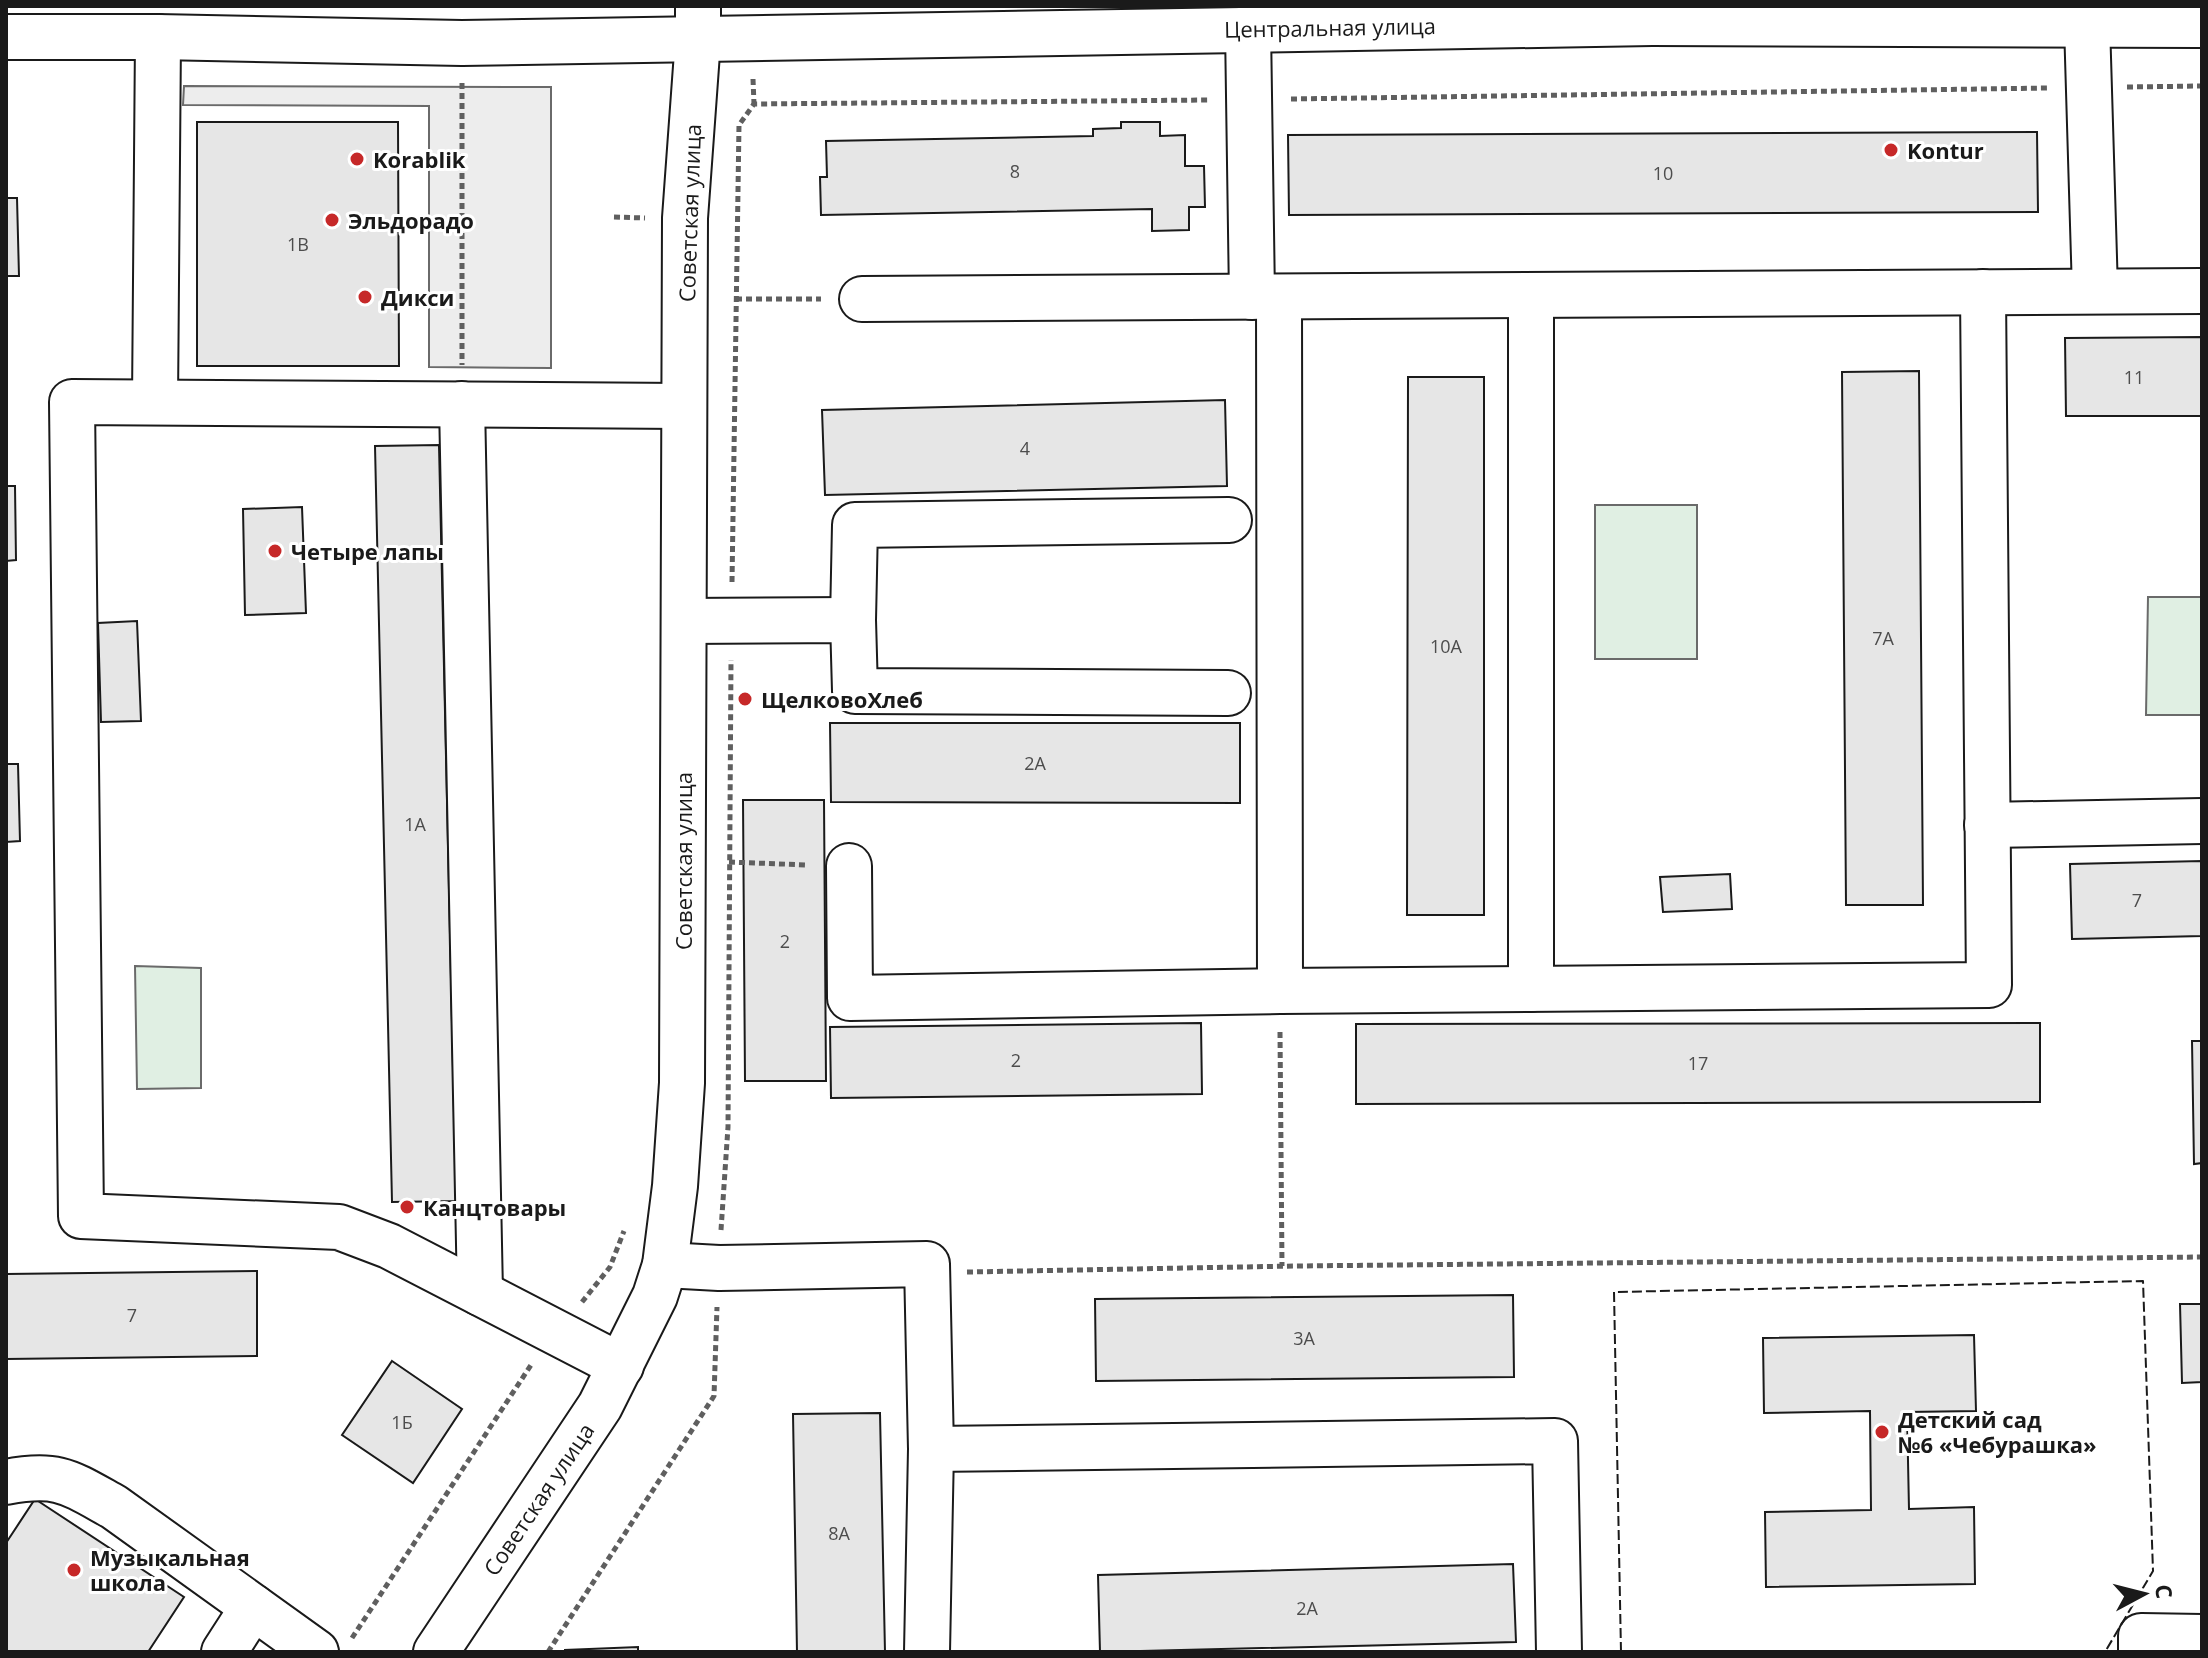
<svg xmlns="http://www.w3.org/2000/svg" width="2208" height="1658" viewBox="0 0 2208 1658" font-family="'Open Sans',sans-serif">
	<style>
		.green { fill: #e0efe3; stroke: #6a6a6a; stroke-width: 2 }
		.parking { fill: #ededed; stroke: #6a6a6a; stroke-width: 2 }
		.building { fill: #e6e6e6; stroke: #1a1a1a; stroke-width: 2 }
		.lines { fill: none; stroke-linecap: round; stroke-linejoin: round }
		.minor-casing { stroke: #1a1a1a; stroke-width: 48 }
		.path { stroke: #5f5f5f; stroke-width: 5; stroke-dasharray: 6 4; stroke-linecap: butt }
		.minor { stroke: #fff; stroke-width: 44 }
		.fence { stroke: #1a1a1a; stroke-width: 2; stroke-dasharray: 10 4; stroke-linecap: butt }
		.poi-dot { fill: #c62828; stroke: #fff; stroke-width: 3 }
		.labels { text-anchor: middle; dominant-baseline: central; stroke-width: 6; stroke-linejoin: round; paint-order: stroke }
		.number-label { font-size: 18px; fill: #4d4d4d }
		.street-label { font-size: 22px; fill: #1a1a1a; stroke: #fff }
		.poi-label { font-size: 22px; font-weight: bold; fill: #1a1a1a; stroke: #fff; text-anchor: start }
	</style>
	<rect width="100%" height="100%" fill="#fff"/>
	<g class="green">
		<rect x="1595" y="505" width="102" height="154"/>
		<polygon points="2148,597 2202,597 2202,715 2146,715"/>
		<polygon points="135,966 201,968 201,1088 137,1089"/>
	</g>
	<polygon class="parking" points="184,86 551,87 551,368 429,367 429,106 183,105"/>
	<g class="building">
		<polygon points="197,122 398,122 399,366 197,366"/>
		<polygon points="1121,122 1160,122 1160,136 1185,135 1185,166 1204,166 1205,207 1189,207 1189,230 1152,231 1152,209 821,215 820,177 827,177 826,141 1093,136 1093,129 1121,128"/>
		<polygon points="2037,132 2038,212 1289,215 1288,135"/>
		<polygon points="6,198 17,198 19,276 6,276"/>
		<polygon points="2202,337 2202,416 2066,416 2065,338"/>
		<polygon points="1919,371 1923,905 1846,905 1842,372"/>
		<polygon points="1408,377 1484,377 1484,915 1407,915"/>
		<polygon points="1225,400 1227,486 825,495 822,410"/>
		<polygon points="439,445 456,1201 392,1202 375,446"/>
		<polygon points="6,486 15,486 16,560 6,561"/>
		<polygon points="302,507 306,613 245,615 243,509"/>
		<polygon points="137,621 141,721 101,722 98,623"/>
		<polygon points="830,723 1240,723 1240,803 831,802"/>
		<polygon points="6,764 18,764 20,841 6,842"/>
		<polygon points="743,800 824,800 826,1081 745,1081"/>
		<polygon points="2202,861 2202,936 2072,939 2070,864"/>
		<polygon points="1730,874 1732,909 1663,912 1660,877"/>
		<polygon points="1201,1023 1202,1094 831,1098 830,1027"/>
		<polygon points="2040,1023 2040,1102 1356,1104 1356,1024"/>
		<polygon points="2192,1041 2202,1041 2202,1163 2194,1164"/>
		<polygon points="257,1271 257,1356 6,1359 6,1274"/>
		<polygon points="1513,1295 1514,1377 1096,1381 1095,1299"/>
		<polygon points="2180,1304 2202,1304 2202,1382 2182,1383"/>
		<polygon points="1974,1335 1976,1411 1907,1412 1909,1509 1974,1507 1975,1584 1766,1587 1765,1512 1871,1510 1870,1411 1764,1413 1763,1338"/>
		<polygon points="392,1361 462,1409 413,1483 342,1435"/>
		<polygon points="880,1413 885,1652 797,1652 793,1414"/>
		<polygon points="35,1499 184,1597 148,1652 6,1652 6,1543"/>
		<polygon points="1513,1564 1516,1642 1100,1652 1098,1575"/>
		<polygon points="638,1647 638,1652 565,1652 565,1650"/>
	</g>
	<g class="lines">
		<defs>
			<g id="minor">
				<polyline points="2087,24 2095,291"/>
				<polyline points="1248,28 1252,297"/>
				<polyline points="6,37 158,37 462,43 1652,23 2202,25"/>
				<polyline points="1531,295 1531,989"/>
				<polyline points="1279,297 1280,991 1989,985 1983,292"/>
				<polyline points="862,299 2202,291"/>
				<polyline points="155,402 158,37"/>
				<polyline points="462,404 480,1293"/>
				<polyline points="853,620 855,525 1229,520"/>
				<polyline points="684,621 853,620 855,691 1228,693"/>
				<polyline points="1987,825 2202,821"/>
				<polyline points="849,866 850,998 1280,991"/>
				<polyline points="665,1265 719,1268 927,1264 931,1449 927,1652"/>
				<polyline points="621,1366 389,1246 339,1227 81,1216 72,402 684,406"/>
				<polyline points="931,1449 1555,1441 1559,1652"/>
				<path d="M6 1482C58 1472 69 1482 114 1507L316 1652"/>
				<polyline points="224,1652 253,1607"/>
				<polyline points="436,1652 600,1406 655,1296 665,1265 675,1186 682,1083 685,218 698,39 698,6"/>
				<polyline points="2141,1652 2141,1636 2202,1637"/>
			</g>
		</defs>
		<use href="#minor" class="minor-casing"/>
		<g class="path">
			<polyline points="753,79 754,104"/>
			<polyline points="462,83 462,365"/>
			<polyline points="2127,87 2202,86"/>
			<polyline points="1291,99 2049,88"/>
			<polyline points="614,217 645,218"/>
			<polyline points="736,299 821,299"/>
			<polyline points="732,582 739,125 754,104 1209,100"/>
			<polyline points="729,862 808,865"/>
			<polyline points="1280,1032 1282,1266"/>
			<polyline points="721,1230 728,1127 731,660"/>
			<polyline points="967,1272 1295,1266 2202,1257"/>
			<polyline points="582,1302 610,1267 624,1231"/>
			<polyline points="352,1638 531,1365"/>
			<polyline points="548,1652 714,1396 717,1307"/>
		</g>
		<use href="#minor" class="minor"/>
		<polyline class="fence" points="1621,1652 1614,1292 2143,1281 2153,1571 2105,1652"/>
	</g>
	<g class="poi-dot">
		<circle cx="1891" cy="150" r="8"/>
		<circle cx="357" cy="159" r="8"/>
		<circle cx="332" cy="220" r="8"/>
		<circle cx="365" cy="297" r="8"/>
		<circle cx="275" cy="551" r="8"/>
		<circle cx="745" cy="699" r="8"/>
		<circle cx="407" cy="1207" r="8"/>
		<circle cx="1882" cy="1432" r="8"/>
		<circle cx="74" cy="1570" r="8"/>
	</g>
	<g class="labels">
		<g class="number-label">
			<text x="1015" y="171">8</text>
			<text x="1663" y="173">10</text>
			<text x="298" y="244">1В</text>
			<text x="2134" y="377">11</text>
			<text x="1025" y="448">4</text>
			<text x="1883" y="638">7А</text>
			<text x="1446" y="646">10А</text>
			<text x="1035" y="763">2А</text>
			<text x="415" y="824">1А</text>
			<text x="2137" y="900">7</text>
			<text x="785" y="941">2</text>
			<text x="1016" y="1060">2</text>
			<text x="1698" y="1063">17</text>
			<text x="132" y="1315">7</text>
			<text x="1304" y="1338">3А</text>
			<text x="402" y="1422">1Б</text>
			<text x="839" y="1533">8А</text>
			<text x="1307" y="1608">2А</text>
		</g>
		<g class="street-label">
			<text transform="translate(1330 27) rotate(-1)">Центральная улица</text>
			<text transform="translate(689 213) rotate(-88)">Советская улица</text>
			<text transform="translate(683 861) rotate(-90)">Советская улица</text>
			<text transform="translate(538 1499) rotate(-56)">Советская улица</text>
		</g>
		<g class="poi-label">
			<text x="1907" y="150">Kontur</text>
			<text x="373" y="159">Korablik</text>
			<text x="348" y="220">Эльдорадо</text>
			<text x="381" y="297">Дикси</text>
			<text x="291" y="551">Четыре лапы</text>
			<text x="761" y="699">ЩелковоХлеб</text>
			<text x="423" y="1207">Канцтовары</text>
			<text x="1898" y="1419">Детский сад<tspan x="1898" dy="25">№6 «Чебурашка»</tspan></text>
			<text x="90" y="1557">Музыкальная<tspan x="90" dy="25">школа</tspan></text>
		</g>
	</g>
	<rect width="2208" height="1658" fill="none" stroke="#1a1a1a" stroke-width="16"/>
	<g transform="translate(2144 1594) rotate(83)" stroke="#ffffff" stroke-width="6" paint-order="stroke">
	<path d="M0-6L14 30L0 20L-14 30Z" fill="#1a1a1a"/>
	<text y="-12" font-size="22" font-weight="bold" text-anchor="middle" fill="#1a1a1a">С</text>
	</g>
</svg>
